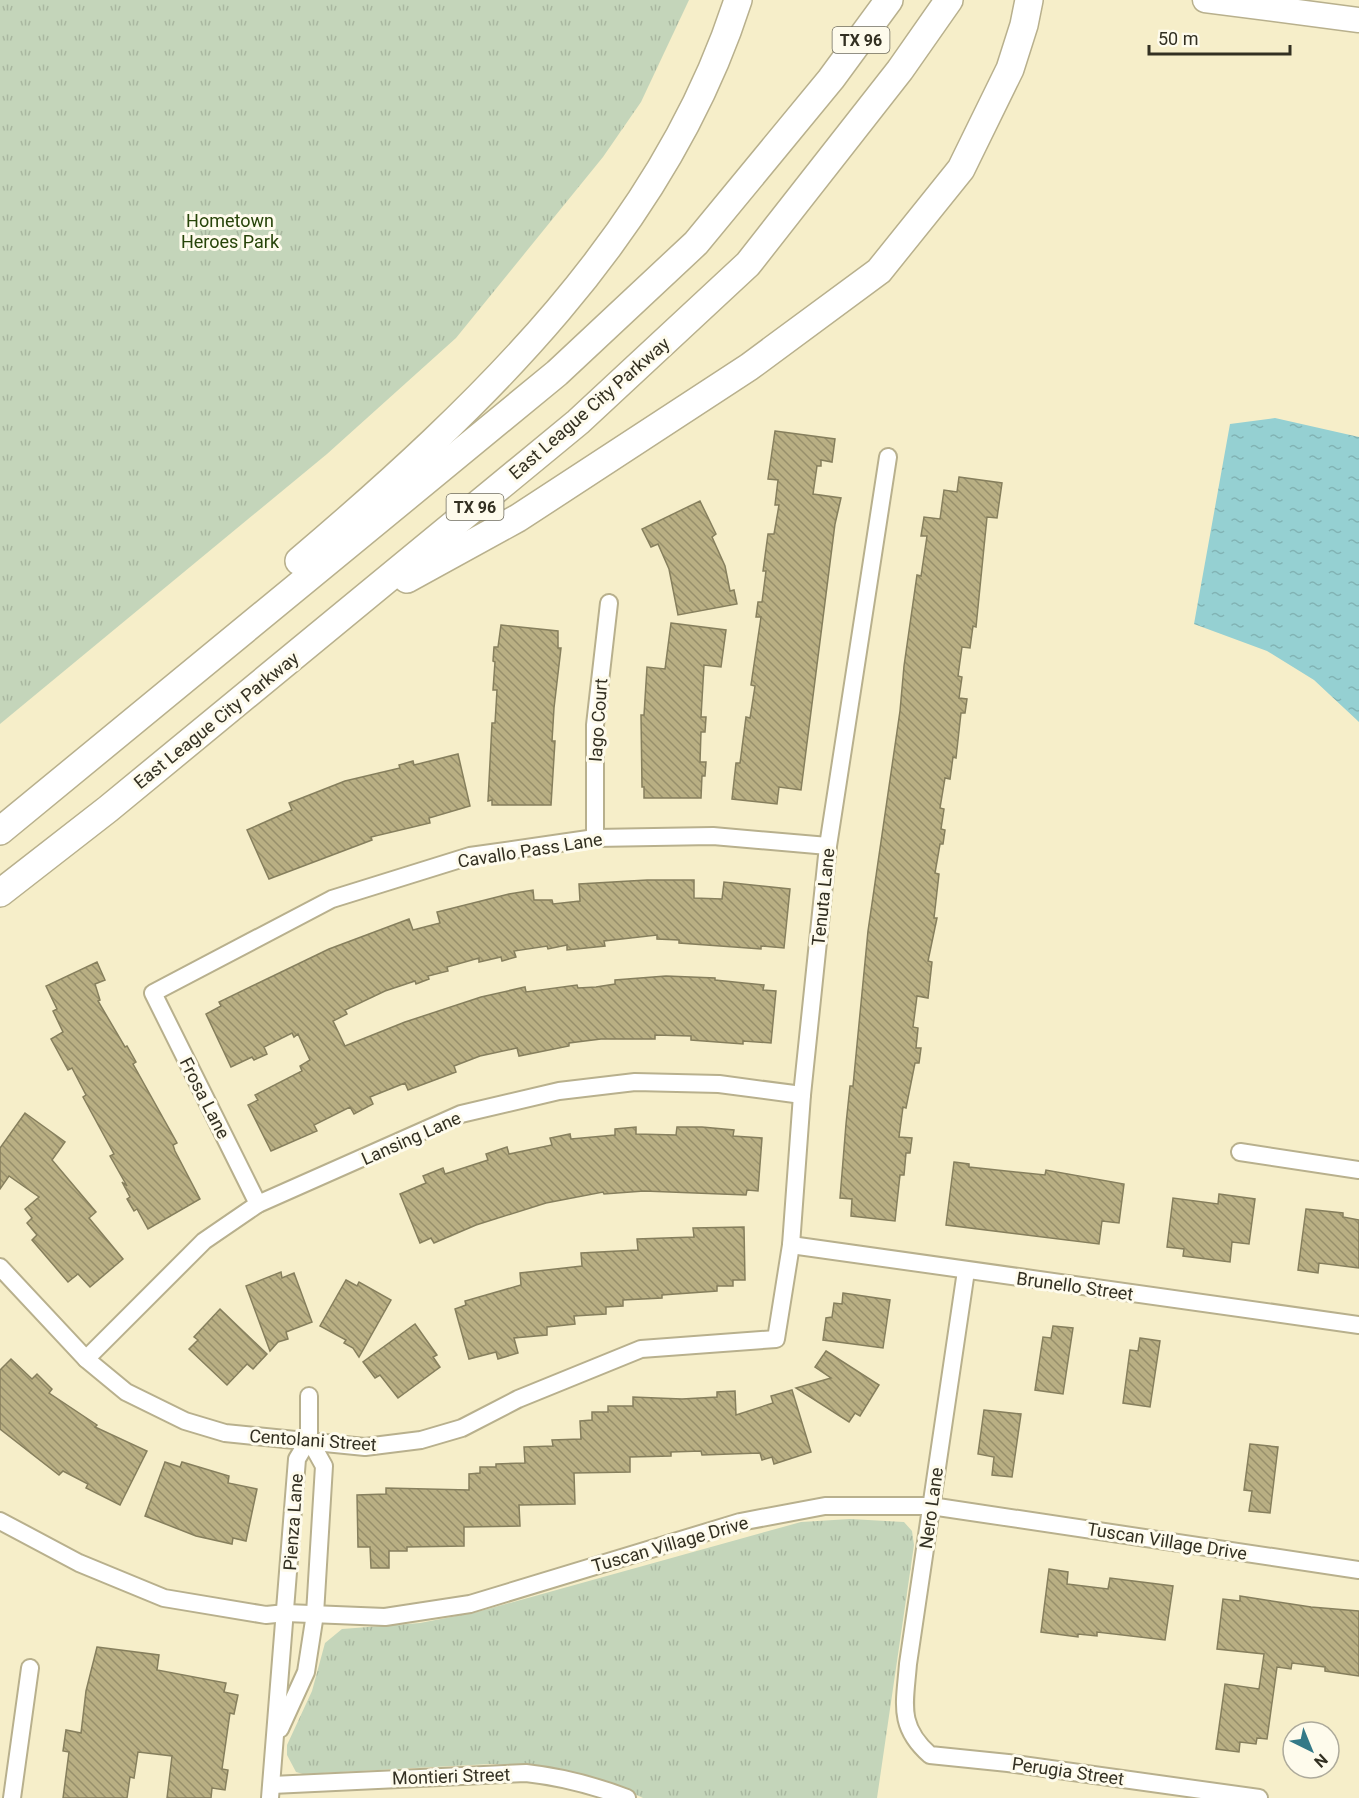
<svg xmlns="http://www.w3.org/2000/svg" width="1359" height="1798" viewBox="0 0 1359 1798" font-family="Roboto,sans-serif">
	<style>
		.grass { fill: url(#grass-tufts) }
		.water { fill: url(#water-ripples) }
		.building { fill: url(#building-back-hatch); stroke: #867f5d; stroke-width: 1.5 }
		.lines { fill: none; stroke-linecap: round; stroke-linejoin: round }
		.street-casing { stroke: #b8b08d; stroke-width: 20 }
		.secondary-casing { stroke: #b8b08d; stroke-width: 27 }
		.primary-casing { stroke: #b8b08d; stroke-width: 30 }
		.street { stroke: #fff; stroke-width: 16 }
		.secondary { stroke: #fff; stroke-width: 24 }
		.primary { stroke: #fff; stroke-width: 27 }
		.labels { text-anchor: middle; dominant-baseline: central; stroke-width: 6; stroke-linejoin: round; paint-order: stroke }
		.shield { fill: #fefbec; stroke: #706d5f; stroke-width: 1.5 }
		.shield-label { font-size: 16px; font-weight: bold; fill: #333022 }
		.park-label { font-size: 18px; fill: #274409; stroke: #fefbec }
		.street-label { font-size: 18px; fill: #333022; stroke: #fefbec }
	</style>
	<defs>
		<pattern id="grass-tufts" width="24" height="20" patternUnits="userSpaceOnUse" patternTransform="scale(1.5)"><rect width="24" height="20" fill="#c4d5ba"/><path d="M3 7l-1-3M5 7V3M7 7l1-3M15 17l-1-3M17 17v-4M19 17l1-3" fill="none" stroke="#a9b7a0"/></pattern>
		<pattern id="water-ripples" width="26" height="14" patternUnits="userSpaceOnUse" patternTransform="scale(1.5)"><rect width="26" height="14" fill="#95d0d2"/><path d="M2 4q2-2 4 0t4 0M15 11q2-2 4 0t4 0" fill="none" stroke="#81b3b4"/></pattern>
		<pattern id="building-back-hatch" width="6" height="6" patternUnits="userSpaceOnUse" patternTransform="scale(1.5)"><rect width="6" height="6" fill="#b9af83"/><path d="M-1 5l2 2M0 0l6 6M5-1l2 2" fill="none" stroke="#978f6b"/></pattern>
	</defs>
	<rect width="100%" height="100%" fill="#f6eec9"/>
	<g class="grass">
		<polygon points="0,0 689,0 641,102 603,157 456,338 327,454 0,724"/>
		<polygon points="850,1519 904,1522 912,1531 914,1545 877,1798 643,1798 607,1781 552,1767 490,1764 303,1774 296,1772 287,1755 287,1745 312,1691 325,1643 342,1629 420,1623 477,1612 801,1522"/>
	</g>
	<polygon class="water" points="1275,418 1359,437 1359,722 1314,680 1267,651 1194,624 1230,424"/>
	<g class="building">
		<polygon points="775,431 835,439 832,462 821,460 821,466 817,466 813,494 841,498 835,524 801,790 779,787 777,804 732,799 736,763 740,763 746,717 750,718 755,686 751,685 761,617 756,617 758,602 762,602 766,571 763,571 768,534 774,534 779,505 775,505 778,480 768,479"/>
		<polygon points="959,477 1002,483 997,518 987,517 976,627 973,626 970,648 962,647 958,676 962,677 959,698 967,699 965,713 961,713 956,758 953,757 950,779 945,778 940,808 944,809 941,829 945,830 943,844 940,844 935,873 939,874 934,918 937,918 928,961 932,962 928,998 917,996 913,1027 918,1028 916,1048 921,1048 919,1063 915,1063 906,1108 903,1107 899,1137 912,1138 910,1153 906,1153 904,1175 900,1175 895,1221 851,1216 852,1199 840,1198 846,1124 850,1086 853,1086 868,931 900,711 904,666 917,575 921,576 927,536 921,536 924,517 940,519 944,490 957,492"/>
		<polygon points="700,501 716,534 712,537 725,566 730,591 734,590 737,604 678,615 669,569 658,544 651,547 642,529"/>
		<polygon points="671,623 726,630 721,667 704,665 701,717 706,717 705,732 701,732 700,762 706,762 705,776 702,776 701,798 644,798 644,787 642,787 641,715 644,715 647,667 665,669"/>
		<polygon points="501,625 558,631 558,648 561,648 554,708 552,741 555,741 551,805 492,805 492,800 488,801 492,723 495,723 497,690 493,690 495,662 493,661 494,647 498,647"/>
		<polygon points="458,754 470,806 429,818 430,823 371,837 372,840 269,879 247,830 292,810 289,803 345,781 400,768 399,765 413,761 414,765"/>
		<polygon points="647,880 694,880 694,898 722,899 724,882 790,889 784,948 761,946 761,949 679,943 679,940 657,939 657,935 604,941 605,946 567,950 567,945 548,949 547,946 514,951 516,957 502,961 501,957 479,962 479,958 447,967 448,971 428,976 429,979 416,984 415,981 385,991 345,1010 347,1014 333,1021 345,1046 405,1022 481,997 525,987 526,992 577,985 578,988 596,987 615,984 615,980 666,976 715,978 715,980 764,985 763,990 776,991 771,1043 743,1041 743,1044 691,1040 691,1036 655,1035 655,1039 601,1039 569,1043 569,1046 519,1056 517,1048 480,1056 454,1066 456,1072 408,1090 405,1083 370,1097 373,1104 354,1114 350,1107 314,1125 317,1131 271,1151 248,1105 258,1100 255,1095 302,1071 300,1066 310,1060 298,1034 294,1037 292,1033 264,1047 267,1054 254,1060 252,1057 231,1067 206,1014 221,1006 219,1002 329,949 409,919 413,930 440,923 437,912 509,894 533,890 534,900 552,900 553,904 580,901 579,884"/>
		<polygon points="97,962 105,980 95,984 100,1000 98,1001 125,1047 127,1046 136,1062 133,1064 177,1143 173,1145 175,1151 200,1199 148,1229 137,1209 134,1211 127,1199 130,1197 122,1182 127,1186 110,1156 114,1154 83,1097 86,1095 72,1068 68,1070 51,1039 63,1032 53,1011 57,1009 46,986"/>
		<polygon points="25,1113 65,1142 52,1160 96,1212 89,1218 123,1259 90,1287 78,1274 68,1282 32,1240 37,1235 27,1223 32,1218 25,1209 39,1197 9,1176 0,1189 0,1148"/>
		<polygon points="636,1127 636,1134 676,1135 677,1127 702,1127 734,1130 733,1136 762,1138 758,1191 747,1190 746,1195 644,1191 604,1194 603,1192 546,1203 476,1225 434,1243 431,1238 420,1243 400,1194 426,1183 423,1176 443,1168 445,1174 488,1160 486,1154 507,1147 509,1154 552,1145 550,1138 570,1134 571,1139 615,1135 615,1129"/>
		<polygon points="954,1162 969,1164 969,1167 1045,1175 1046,1170 1124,1184 1119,1223 1102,1221 1099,1244 946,1225"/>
		<polygon points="1219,1194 1255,1199 1249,1244 1232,1242 1230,1262 1183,1256 1184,1249 1167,1247 1173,1198 1218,1204"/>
		<polygon points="1306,1209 1343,1213 1343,1217 1359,1220 1359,1268 1319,1263 1318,1273 1298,1270"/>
		<polygon points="744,1227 745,1280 733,1280 733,1286 717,1286 717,1291 662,1295 662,1298 623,1300 623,1306 606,1307 606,1314 574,1316 575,1324 547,1327 547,1335 514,1338 518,1353 498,1359 496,1352 469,1359 455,1309 466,1305 465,1301 521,1285 520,1273 582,1266 581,1253 638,1250 637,1239 694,1237 693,1228"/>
		<polygon points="281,1272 282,1278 294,1273 312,1322 286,1332 288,1339 278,1342 270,1351 246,1286"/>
		<polygon points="346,1280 357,1286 359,1282 391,1300 359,1357 353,1348 344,1343 346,1340 320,1326"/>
		<polygon points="843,1293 890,1300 883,1348 823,1340 826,1318 832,1317 834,1303 842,1304"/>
		<polygon points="220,1309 267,1354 253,1369 247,1364 227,1385 189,1349 198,1340 194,1337"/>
		<polygon points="415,1324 437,1355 433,1357 440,1367 398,1398 380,1375 375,1378 363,1362"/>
		<polygon points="1053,1326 1073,1328 1063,1394 1035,1390 1043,1337 1051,1338"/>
		<polygon points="1140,1338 1160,1341 1150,1407 1123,1403 1130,1350 1138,1351"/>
		<polygon points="826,1351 879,1385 860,1416 855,1413 849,1422 796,1388 831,1378 815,1367"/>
		<polygon points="11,1359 32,1379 37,1374 52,1389 49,1393 97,1425 95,1427 147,1451 120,1505 86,1488 88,1484 63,1471 59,1475 0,1429 0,1370"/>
		<polygon points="792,1390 811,1452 774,1464 772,1457 762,1460 760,1453 702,1455 701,1451 671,1452 671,1456 630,1457 630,1472 574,1473 575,1504 519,1505 520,1526 464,1527 464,1546 407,1547 407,1551 389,1551 389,1568 371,1568 370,1547 358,1547 357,1495 386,1494 386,1488 469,1490 469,1474 480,1473 480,1467 496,1467 496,1464 525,1463 524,1447 553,1446 552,1440 581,1439 580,1421 592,1420 592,1412 608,1412 608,1406 633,1406 633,1397 682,1399 717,1397 717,1392 735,1391 736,1415 773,1403 771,1396"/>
		<polygon points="984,1410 1021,1414 1012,1477 992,1475 994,1457 978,1454"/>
		<polygon points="1250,1444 1278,1447 1270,1513 1249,1511 1252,1491 1244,1490"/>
		<polygon points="165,1462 180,1467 182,1462 229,1476 228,1483 257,1489 246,1541 233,1538 232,1544 196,1536 145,1516"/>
		<polygon points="1049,1569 1068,1572 1067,1584 1108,1589 1110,1578 1173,1586 1165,1640 1097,1632 1097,1636 1078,1634 1078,1637 1041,1632"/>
		<polygon points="1240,1596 1311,1607 1359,1611 1359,1676 1325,1671 1325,1667 1292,1663 1291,1669 1277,1667 1267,1739 1257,1738 1256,1744 1240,1742 1239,1752 1216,1749 1225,1684 1259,1689 1264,1654 1217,1649 1223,1599 1240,1601"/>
		<polygon points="97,1647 159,1655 157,1670 226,1683 224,1692 238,1695 234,1714 230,1713 222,1769 228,1770 225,1790 212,1788 211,1798 167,1798 172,1756 138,1752 134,1778 130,1777 127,1798 63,1798 69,1752 63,1751 66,1730 81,1733 86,1691"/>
	</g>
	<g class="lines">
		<defs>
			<g id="street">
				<polyline points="595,838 595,725 609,603"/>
				<polyline points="1240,1152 1359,1170"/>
				<polyline points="258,1204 153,993 332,899 470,856 595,838 713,836 828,846"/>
				<polyline points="791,1245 1359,1325"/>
				<polyline points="0,1267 86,1359 126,1392 185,1421 225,1433 365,1447 421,1440 462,1428 518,1399 641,1349 776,1339 791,1245 802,1095 828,846 888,457"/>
				<path d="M966 1271 908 1664C905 1703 897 1726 930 1755L1008 1763 1259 1798"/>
				<polyline points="86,1359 204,1241 258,1204 461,1114 559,1091 635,1082 719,1084 802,1095"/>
				<polyline points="0,1521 79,1563 164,1598 266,1615 286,1613 385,1617 470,1604 740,1522 825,1506 931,1506 1359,1570"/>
				<polyline points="280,1729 306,1672 315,1614 324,1466 309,1439 309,1396"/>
				<path d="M272 1785 526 1773C562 1777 593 1785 627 1798"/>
				<polyline points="12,1798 30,1668"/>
				<polyline points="270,1798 297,1459 309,1439"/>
			</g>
			<polyline id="secondary" points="1205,0 1359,20"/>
			<g id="primary">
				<path d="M299 561C479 408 664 232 738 0"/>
				<polyline points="407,579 518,518 749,367 879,271 961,169 1010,69 1024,25 1029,0"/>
				<polyline points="0,831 557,373 696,243 831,79 889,0"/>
				<polyline points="0,893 108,809 578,422 748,264 900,70 949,0"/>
			</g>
		</defs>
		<use href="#street" class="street-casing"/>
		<use href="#secondary" class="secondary-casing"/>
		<use href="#primary" class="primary-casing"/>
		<use href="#street" class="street"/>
		<use href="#secondary" class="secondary"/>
		<use href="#primary" class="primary"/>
	</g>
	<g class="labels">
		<g class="shield">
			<rect x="832.5" y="27" width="57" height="26" rx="4.5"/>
			<rect x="446.5" y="494" width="57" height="26" rx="4.5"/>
		</g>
		<g class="shield-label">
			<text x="861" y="40">TX 96</text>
			<text x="475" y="507">TX 96</text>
		</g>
		<g class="park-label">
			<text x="230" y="220">Hometown<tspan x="230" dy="21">Heroes Park</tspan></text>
		</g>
		<g class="street-label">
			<text transform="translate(589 408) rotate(-41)">East League City Parkway</text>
			<text transform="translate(216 720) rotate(-39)">East League City Parkway</text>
			<text transform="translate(598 720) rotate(-86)">Iago Court</text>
			<text transform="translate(530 850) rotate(-9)">Cavallo Pass Lane</text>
			<text transform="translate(823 897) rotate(-84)">Tenuta Lane</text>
			<text transform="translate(205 1098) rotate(63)">Frosa Lane</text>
			<text transform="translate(411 1138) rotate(-24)">Lansing Lane</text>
			<text transform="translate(1075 1286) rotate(8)">Brunello Street</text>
			<text transform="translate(313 1440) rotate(4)">Centolani Street</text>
			<text transform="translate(931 1508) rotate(-82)">Nero Lane</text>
			<text transform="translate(293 1522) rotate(-86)">Pienza Lane</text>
			<text transform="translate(1167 1541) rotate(9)">Tuscan Village Drive</text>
			<text transform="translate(670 1544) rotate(-16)">Tuscan Village Drive</text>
			<text transform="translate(1068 1771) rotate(8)">Perugia Street</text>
			<text transform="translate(451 1776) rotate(-2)">Montieri Street</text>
		</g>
	</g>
	<g transform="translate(1311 1750) rotate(137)"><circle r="28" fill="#fefbec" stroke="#adaa9b" stroke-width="1.5"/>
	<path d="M0-4.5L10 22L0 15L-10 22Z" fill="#347987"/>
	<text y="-9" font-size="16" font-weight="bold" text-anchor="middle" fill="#333022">N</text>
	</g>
	<path d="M1149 45v9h141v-9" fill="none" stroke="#333022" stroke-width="3"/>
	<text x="1158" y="45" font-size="18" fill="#333022" stroke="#fefbec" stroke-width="4.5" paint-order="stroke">50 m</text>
</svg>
